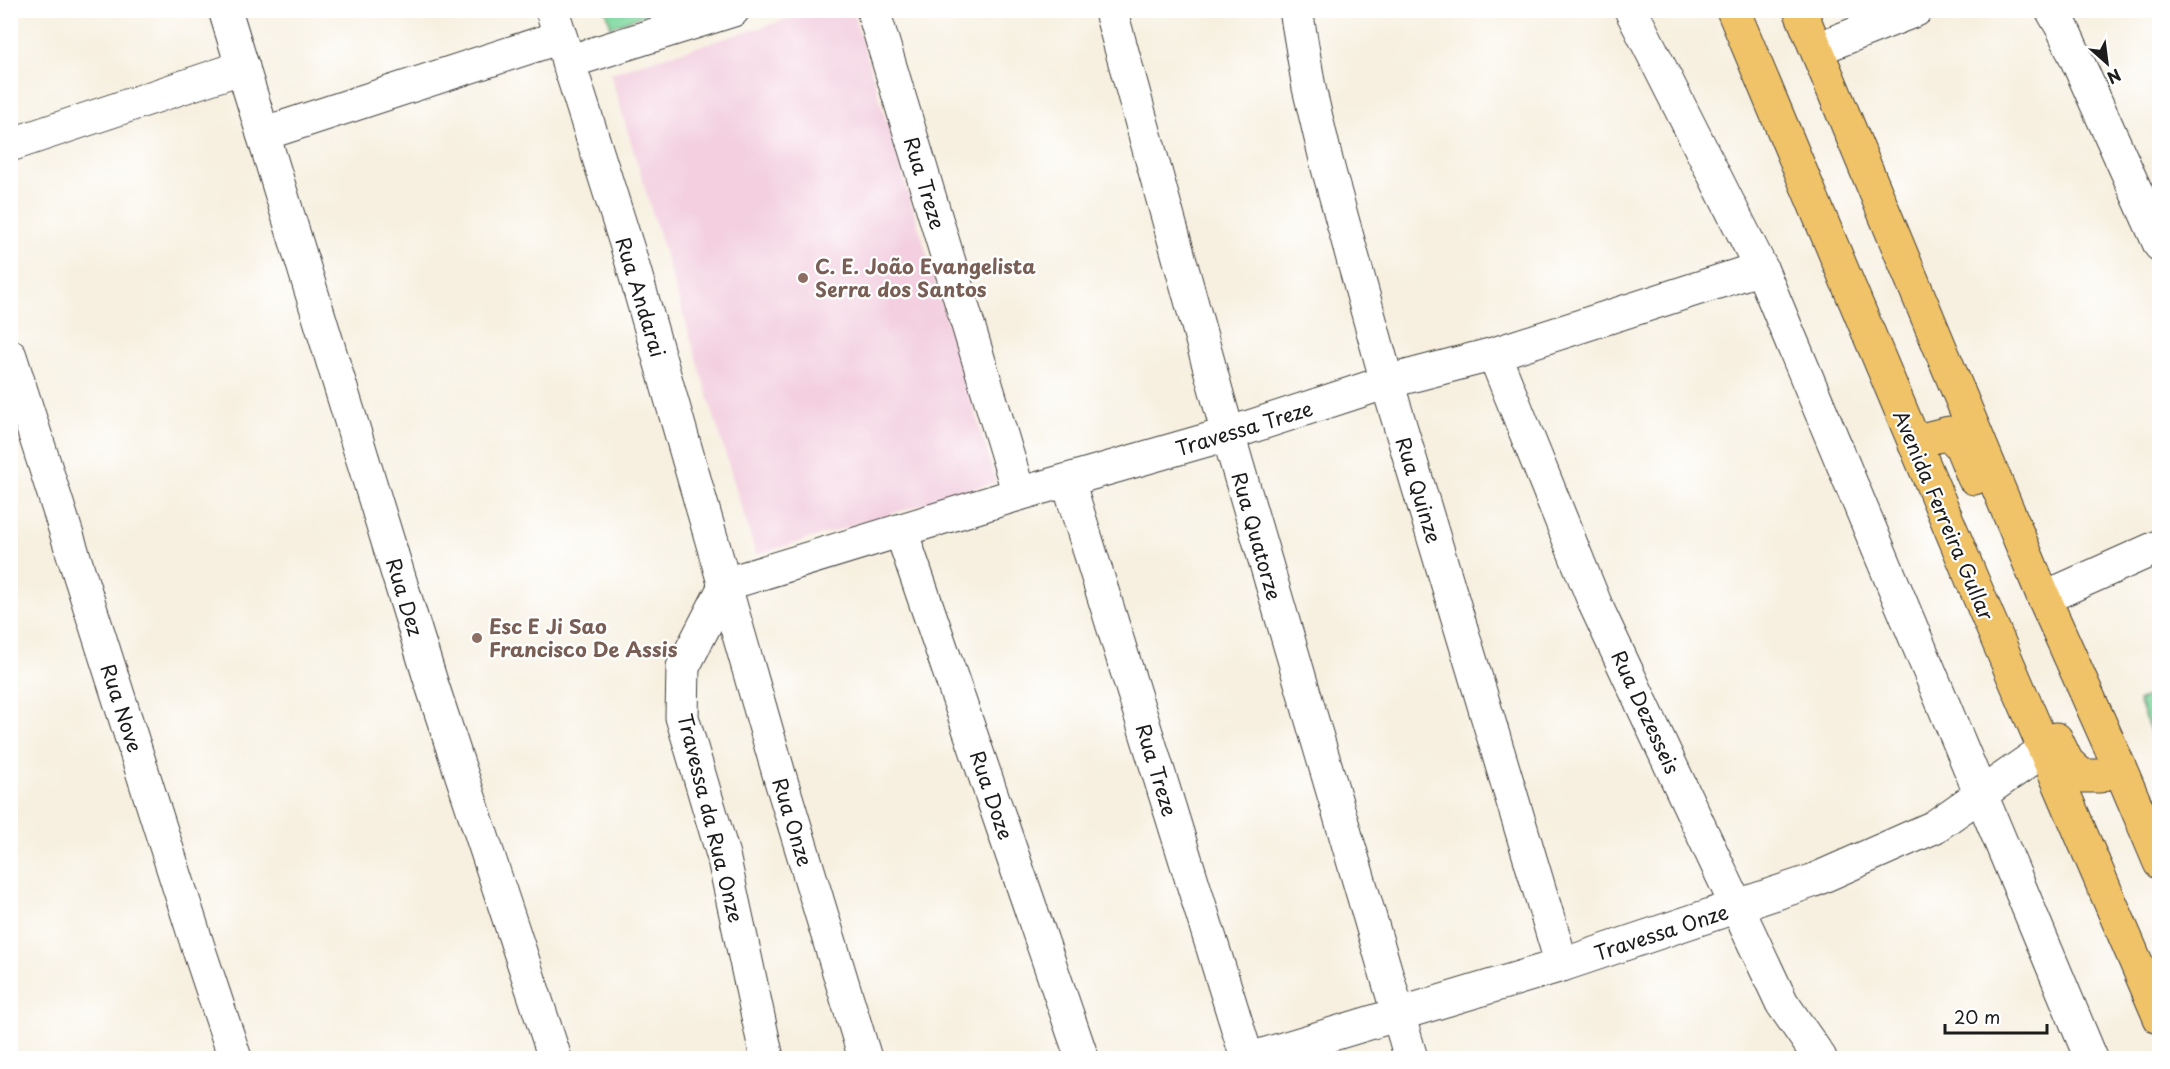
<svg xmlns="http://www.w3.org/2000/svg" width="2170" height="1069" viewBox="0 0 2170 1069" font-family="'Playpen Sans',sans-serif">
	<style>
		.built { fill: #f3cfdf }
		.green { fill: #7dd79d; stroke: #4c7a5c; stroke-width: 1.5 }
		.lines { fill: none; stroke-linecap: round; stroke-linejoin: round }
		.minor-casing { stroke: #3d3c39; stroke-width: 35 }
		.major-casing { stroke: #3d3c39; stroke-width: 35 }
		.minor { stroke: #fff; stroke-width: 33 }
		.major { stroke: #f1c369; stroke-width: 33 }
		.education-dot { fill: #8d6e63; stroke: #fff; stroke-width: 2 }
		.labels { text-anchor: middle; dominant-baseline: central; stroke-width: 4.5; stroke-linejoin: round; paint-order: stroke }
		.street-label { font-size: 20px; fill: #1c1c1c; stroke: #fff }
		.education-label { font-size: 20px; font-weight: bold; fill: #785e54; stroke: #fff; text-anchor: start }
	</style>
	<rect width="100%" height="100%" fill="#fff"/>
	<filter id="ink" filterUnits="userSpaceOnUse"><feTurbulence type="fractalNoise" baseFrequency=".0167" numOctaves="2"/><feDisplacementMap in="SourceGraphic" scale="12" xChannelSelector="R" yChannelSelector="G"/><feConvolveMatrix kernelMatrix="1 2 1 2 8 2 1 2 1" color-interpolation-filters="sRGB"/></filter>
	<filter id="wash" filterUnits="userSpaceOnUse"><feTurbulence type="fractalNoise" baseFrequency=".008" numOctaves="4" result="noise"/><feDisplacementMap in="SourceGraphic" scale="24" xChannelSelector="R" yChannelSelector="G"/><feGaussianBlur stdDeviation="1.35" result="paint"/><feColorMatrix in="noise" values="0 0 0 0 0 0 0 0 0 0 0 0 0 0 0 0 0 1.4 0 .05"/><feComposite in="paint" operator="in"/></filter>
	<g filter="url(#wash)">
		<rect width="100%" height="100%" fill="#f7f0e0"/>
		<polygon class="built" points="815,11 853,11 996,482 756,555 610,73"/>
		<g class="green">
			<polygon points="606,10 653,10 653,11 611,27"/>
			<polygon points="2159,692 2159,752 2138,701"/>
		</g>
	</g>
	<g filter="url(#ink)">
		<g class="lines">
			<defs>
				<g id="minor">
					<polyline points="225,10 431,682 555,1058"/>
					<polyline points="552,10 630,256 779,774 865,1058"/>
					<polyline points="873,10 1019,494"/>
					<polyline points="1296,10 1309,88 1328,168 1387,382 1562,965"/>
					<polyline points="1631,10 1761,268 2091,1058"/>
					<polyline points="2052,10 2063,29 2160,245"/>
					<polyline points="1111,12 1228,434 1411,1058"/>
					<polyline points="1817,49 1916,10"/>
					<polyline points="568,62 733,10"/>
					<polyline points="263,134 560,37"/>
					<polyline points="10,145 243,67"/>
					<polyline points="1494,354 1596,606 1782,1003 1820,1058"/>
					<polyline points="10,356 200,953 235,1058"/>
					<polyline points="1068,481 1247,1058"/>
					<polyline points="901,531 1082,1058"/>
					<polyline points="726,584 1019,494 1228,434 1387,382 1494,354 1761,268"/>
					<polyline points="726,584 683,667 682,717 723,855 767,1058"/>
					<polyline points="2044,598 2160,546"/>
					<polyline points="1253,1058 1562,965 1812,881 1934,827 2044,750"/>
				</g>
				<g id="major">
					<polyline points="1733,10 1981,601 2160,1018"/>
					<polyline points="1800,10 2044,598 2119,766 2160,863"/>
					<polyline points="1915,445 1929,438 1949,433 1961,446 1974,478"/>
					<polyline points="2056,739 2067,762 2082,776 2100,776 2119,766"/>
				</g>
			</defs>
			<use href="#minor" class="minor-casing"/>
			<use href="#major" class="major-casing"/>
			<use href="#minor" class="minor"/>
			<use href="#major" class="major"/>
		</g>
	</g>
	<g class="education-dot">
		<circle cx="803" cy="278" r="6"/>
		<circle cx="477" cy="638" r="6"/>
	</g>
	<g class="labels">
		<g class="street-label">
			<text transform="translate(925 183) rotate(73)">Rua Treze</text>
			<text transform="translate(641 297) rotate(73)">Rua Andarai</text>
			<text transform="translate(1244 428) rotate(-17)">Travessa Treze</text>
			<text transform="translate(1419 490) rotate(73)">Rua Quinze</text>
			<text transform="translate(1944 515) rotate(67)">Avenida Ferreira Gullar</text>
			<text transform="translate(1257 536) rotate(74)">Rua Quatorze</text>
			<text transform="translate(405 597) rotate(73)">Rua Dez</text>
			<text transform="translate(122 708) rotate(72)">Rua Nove</text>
			<text transform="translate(1646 712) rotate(65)">Rua Dezesseis</text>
			<text transform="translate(1157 770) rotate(73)">Rua Treze</text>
			<text transform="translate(992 795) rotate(71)">Rua Doze</text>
			<text transform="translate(711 818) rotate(76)">Travessa da Rua Onze</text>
			<text transform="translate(793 822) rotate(73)">Rua Onze</text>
			<text transform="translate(1661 932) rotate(-18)">Travessa Onze</text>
		</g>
		<g class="education-label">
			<text x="815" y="266">C. E. João Evangelista<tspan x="815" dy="23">Serra dos Santos</tspan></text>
			<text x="489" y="626">Esc E Ji Sao<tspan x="489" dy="23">Francisco De Assis</tspan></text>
		</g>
	</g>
	<rect width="2170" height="1069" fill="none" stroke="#fff" stroke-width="36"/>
	<g transform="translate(2107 63) rotate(152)" stroke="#ffffff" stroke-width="4.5" paint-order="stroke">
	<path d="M0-4.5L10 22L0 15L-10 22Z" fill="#1c1c1c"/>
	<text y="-9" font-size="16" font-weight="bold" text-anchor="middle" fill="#1c1c1c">N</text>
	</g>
	<path d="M1945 1024v9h102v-9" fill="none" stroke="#1c1c1c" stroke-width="3"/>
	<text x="1954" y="1024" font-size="18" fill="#1c1c1c" stroke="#ffffff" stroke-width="4.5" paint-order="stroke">20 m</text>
</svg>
